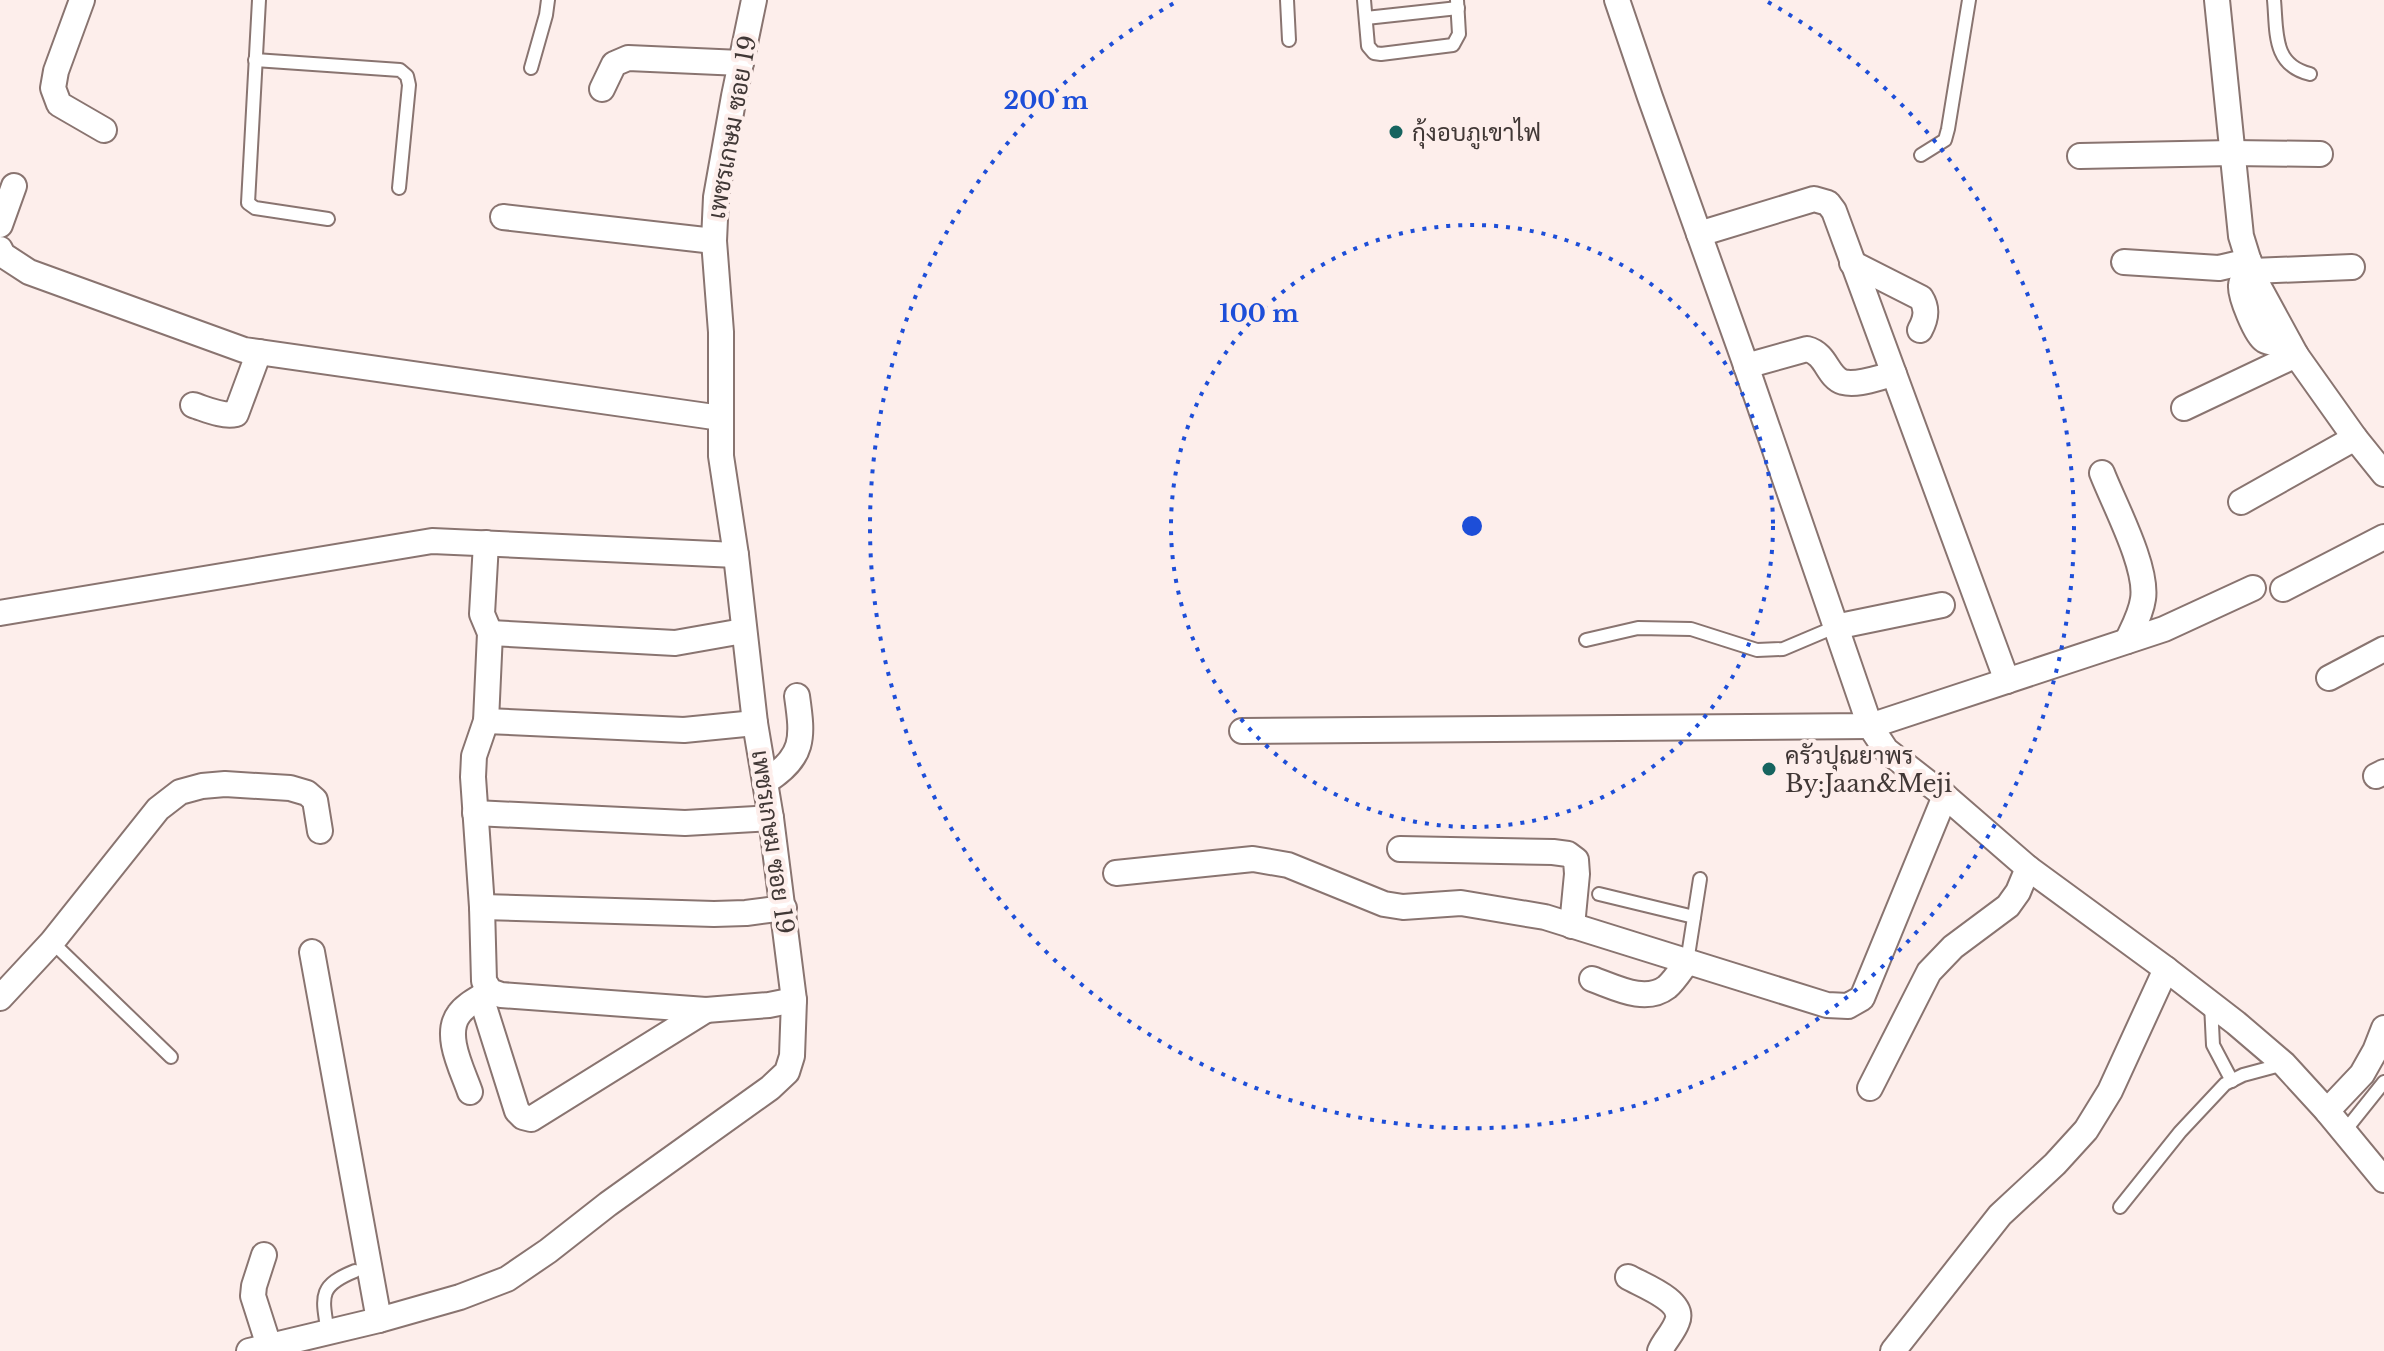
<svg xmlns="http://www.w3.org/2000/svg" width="2384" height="1351" viewBox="0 0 2384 1351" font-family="'Libre Baskerville',Sarabun,serif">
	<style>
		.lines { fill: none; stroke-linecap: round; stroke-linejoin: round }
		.service-casing { stroke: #897470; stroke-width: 16 }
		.minor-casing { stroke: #897470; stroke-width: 28 }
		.service { stroke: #fff; stroke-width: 12 }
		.minor { stroke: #fff; stroke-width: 24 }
		.ring { fill: none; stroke: #1d4ed8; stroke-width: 4; stroke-dasharray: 4 8 }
		.poi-dot { fill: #16645f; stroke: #fdeeeb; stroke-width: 3 }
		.labels { text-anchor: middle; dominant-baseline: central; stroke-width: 8; stroke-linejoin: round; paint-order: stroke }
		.street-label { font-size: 24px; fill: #413836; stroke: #fdeeeb }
		.poi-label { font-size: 24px; fill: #413836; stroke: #fdeeeb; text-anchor: start }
		.centre { fill: #1d4ed8; stroke: #fdeeeb; stroke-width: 4 }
		.ring-label { font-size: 24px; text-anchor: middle; font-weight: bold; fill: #1d4ed8; stroke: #fdeeeb; stroke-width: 8; stroke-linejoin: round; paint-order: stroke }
	</style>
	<rect width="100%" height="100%" fill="#fdeeeb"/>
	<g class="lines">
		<defs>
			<g id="service">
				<polyline points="259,0 248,203 255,208 328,219"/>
				<polyline points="1287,0 1289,40"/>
				<polyline points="1364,0 1368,46 1374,53 1381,54 1453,45 1459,34 1457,0"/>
				<path d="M2274 0C2277 31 2272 65 2310 74"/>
				<polyline points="1366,18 1458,8"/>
				<polyline points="255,60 400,70 407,76 409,85 399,188"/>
				<polyline points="531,68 546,15 548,0"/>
				<polyline points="1921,155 1945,140 1948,129 1969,0"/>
				<polyline points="1586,640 1638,628 1691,629 1757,650 1783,649 1835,627"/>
				<polyline points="1599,894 1694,917"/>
				<polyline points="52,942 171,1057"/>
				<polyline points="1687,962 1700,879"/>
				<polyline points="2211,1004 2213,1045 2232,1081"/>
				<polyline points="2344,1132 2384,1082"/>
				<polyline points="2120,1207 2180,1132 2225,1084 2243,1075 2284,1064"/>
				<path d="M328 1333C322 1296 318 1286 355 1271"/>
			</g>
			<g id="minor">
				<polyline points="82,0 56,71 53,88 59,104 104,130"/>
				<polyline points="1617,0 1650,97 1743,357 1870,726 1886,750 1945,796 2028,868 2166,969 2236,1023 2284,1064 2327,1111 2384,1180"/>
				<polyline points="2217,0 2241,236 2254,278 2296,355 2355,438 2384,474"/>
				<polyline points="602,89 614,64 628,58 741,63"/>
				<polyline points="2080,156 2232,153 2320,154"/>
				<polyline points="503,217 714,241"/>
				<polyline points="0,225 14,186"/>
				<polyline points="1699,234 1814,199 1828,203 1834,211 2007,681"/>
				<polyline points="0,249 3,255 29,272 244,350 721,418"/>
				<polyline points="2124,262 2219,268 2249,261"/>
				<path d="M1852 263 1921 298C1928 309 1926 319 1920 330"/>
				<path d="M2289 343C2281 343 2271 344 2264 340 2256 335 2240 296 2241 286 2241 279 2247 276 2252 271L2352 267"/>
				<path d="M1746 366 1807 349C1827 354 1827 377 1843 382 1858 386 1879 377 1894 374"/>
				<path d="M193 405C206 409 222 417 236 414L259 352"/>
				<polyline points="2184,408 2296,355"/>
				<path d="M2102 473C2114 504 2148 567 2143 599 2141 614 2133 628 2127 641"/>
				<polyline points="2241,502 2355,438"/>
				<polyline points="486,543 482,614 490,633 486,721 474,756 473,777 482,907 484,981 490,991 501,995 706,1010 769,1005 794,1000"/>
				<polyline points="2283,589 2384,537"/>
				<polyline points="0,613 432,541 736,555"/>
				<polyline points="1835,627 1942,605"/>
				<polyline points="490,633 675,643 743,631"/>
				<polyline points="2329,678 2384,649"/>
				<polyline points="486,721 684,730 755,723"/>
				<polyline points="1242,731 1870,726 2164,629 2253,588"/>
				<polyline points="2376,776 2384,772"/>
				<path d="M765 782C805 757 803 738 797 696"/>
				<polyline points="475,813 685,823 771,818"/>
				<polyline points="1400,849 1553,852 1568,854 1576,860 1577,874 1572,926"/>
				<polyline points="1116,873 1253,859 1288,865 1384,904 1403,907 1461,903 1545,917 1827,1005 1848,1006 1862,998 1945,796"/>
				<polyline points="482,907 714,914 746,913 784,908"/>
				<polyline points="312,952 379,1320"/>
				<path d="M1592 979C1615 987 1645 1004 1667 987 1674 981 1681 970 1687 962"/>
				<polyline points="481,997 517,1111 523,1117 531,1119 706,1010"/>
				<polyline points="0,998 52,942 158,809 180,792 202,786 225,784 290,788 307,793 315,800 320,831"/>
				<polyline points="1870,1088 1929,972 1953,947 2008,906 2018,892 2028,868"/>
				<path d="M470 1092C463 1071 443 1035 459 1014 466 1004 480 998 490 991"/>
				<polyline points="2327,1111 2362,1074 2375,1051 2384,1028"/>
				<polyline points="264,1255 254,1286 253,1296 269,1346"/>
				<path d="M1628 1277C1644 1286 1686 1301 1677 1322 1673 1333 1664 1341 1660 1351"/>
				<polyline points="249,1351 379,1320 460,1297 507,1279 548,1251 608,1204 770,1088 787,1072 792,1056 794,1000 771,818 755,723 736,555 721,456 721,332 714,241 716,197 734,96 754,0"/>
				<polyline points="1893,1351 2000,1215 2055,1164 2086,1130 2110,1091 2166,969"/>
			</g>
		</defs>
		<use href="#service" class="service-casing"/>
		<use href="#minor" class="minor-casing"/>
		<use href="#service" class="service"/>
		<use href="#minor" class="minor"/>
	</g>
	<g class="ring">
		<circle cx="1472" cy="526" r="301"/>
		<path d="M1768 2A602 602 0 1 1 1176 2"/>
	</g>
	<g class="poi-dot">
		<circle cx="1396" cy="132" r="8"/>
		<circle cx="1769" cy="769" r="8"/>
	</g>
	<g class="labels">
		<g class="street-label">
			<text transform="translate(732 127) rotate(-80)">เพชรเกษม ซอย 19</text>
			<text transform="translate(773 842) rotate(82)">เพชรเกษม ซอย 19</text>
		</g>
		<g class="poi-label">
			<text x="1412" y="132">กุ้งอบภูเขาไฟ</text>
			<text x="1785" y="755">ครัวปุณยาพร<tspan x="1785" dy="28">By:Jaan&amp;Meji</tspan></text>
		</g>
	</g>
	<circle cx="1472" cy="526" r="12" class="centre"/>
	<g class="ring-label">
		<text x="1046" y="109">200 m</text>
		<text x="1259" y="322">100 m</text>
	</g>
</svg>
